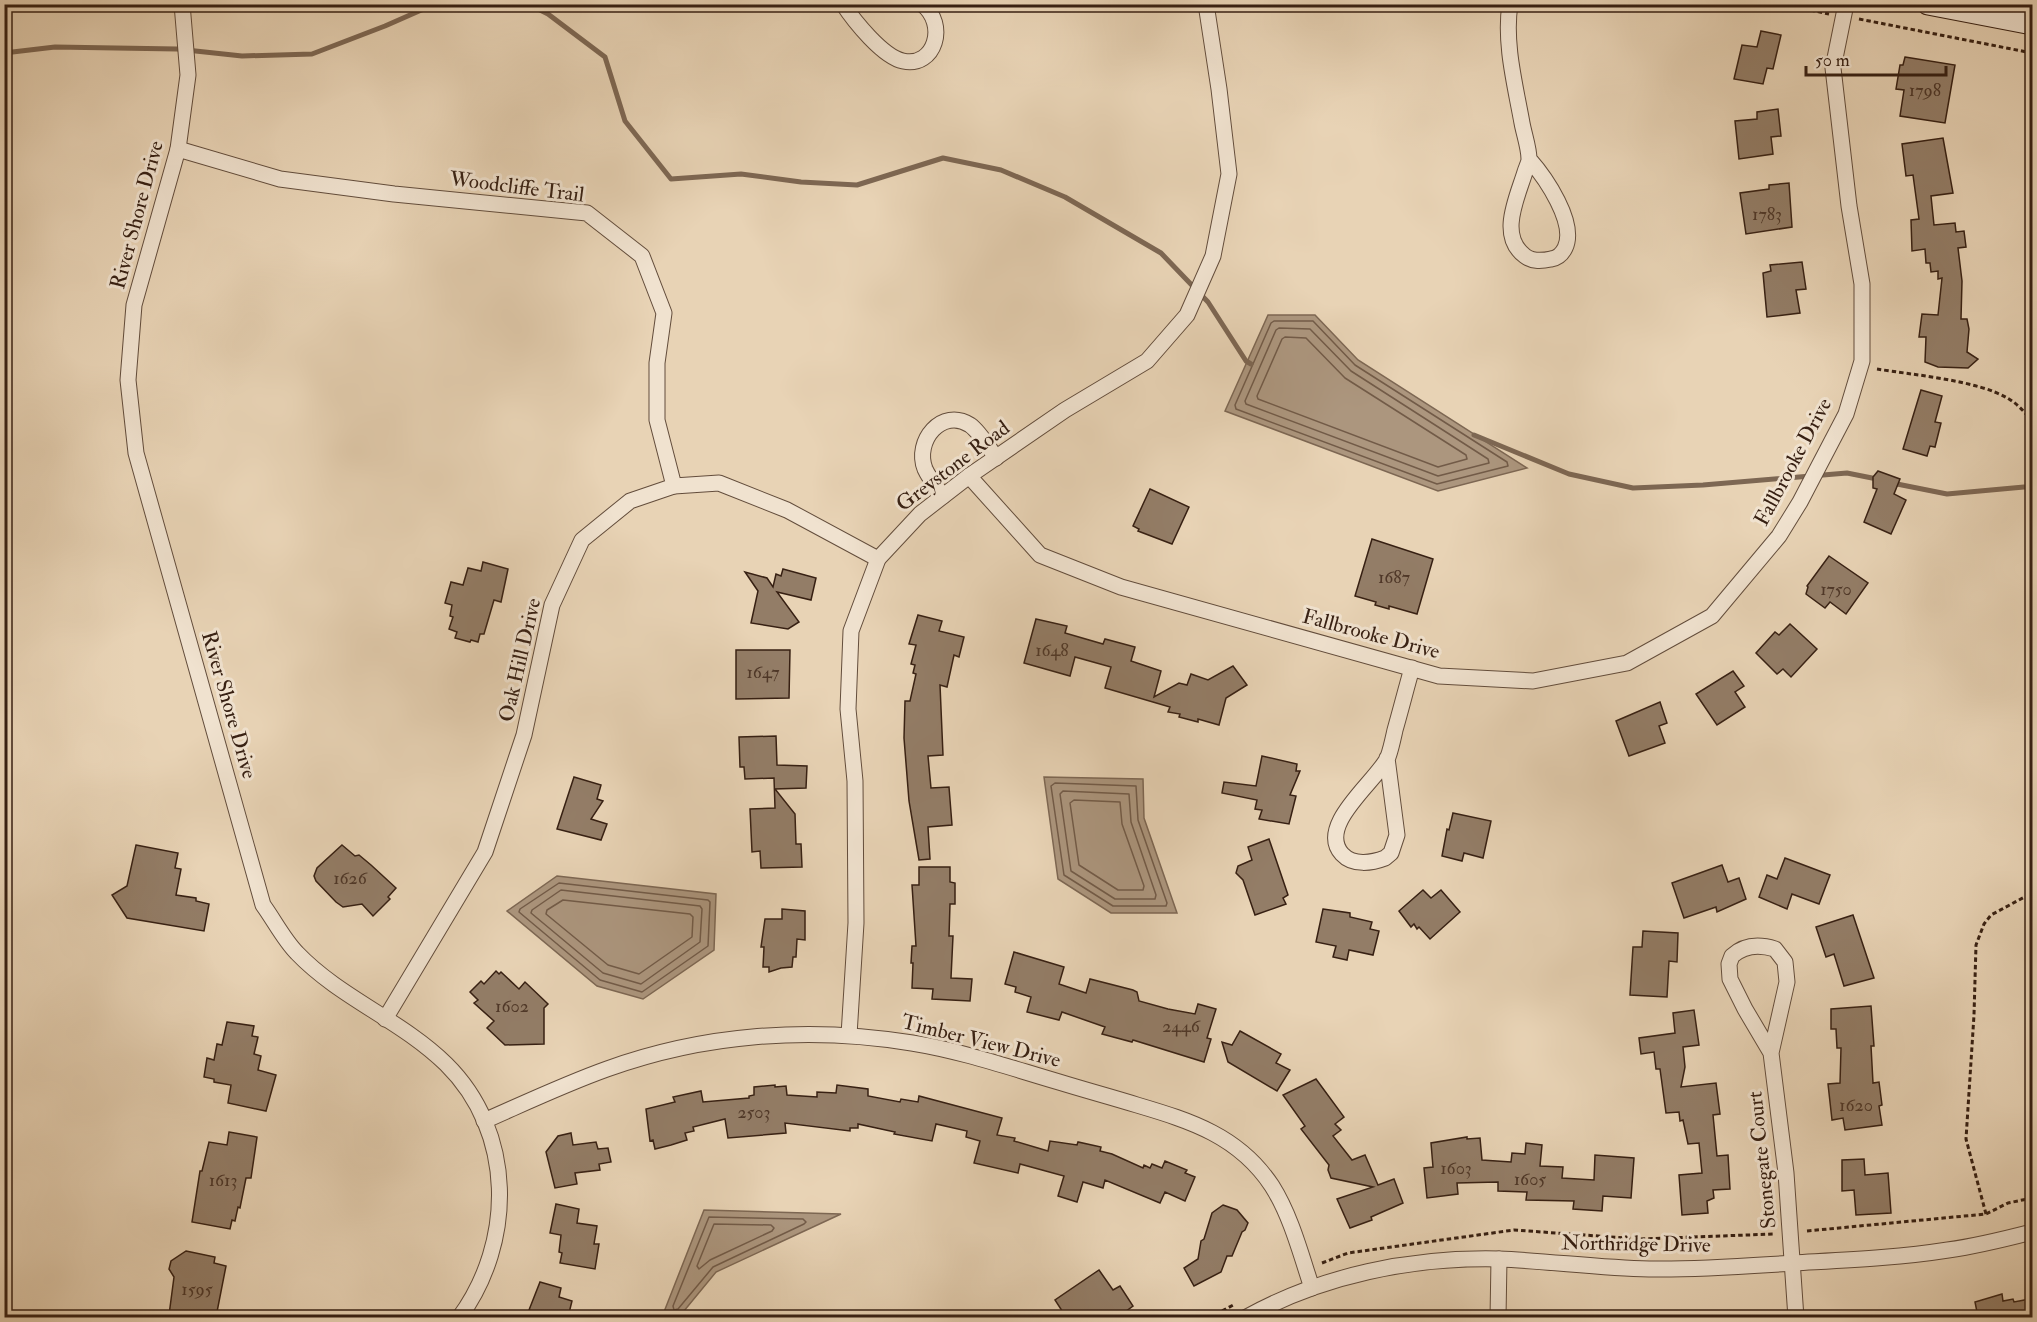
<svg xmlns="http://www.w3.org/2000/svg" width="2037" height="1322" viewBox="0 0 2037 1322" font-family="'IM FELL Double Pica',serif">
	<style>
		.water { fill: #ac967e; stroke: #7d6753; stroke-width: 1.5 }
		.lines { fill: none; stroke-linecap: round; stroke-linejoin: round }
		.shore { stroke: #725b48; stroke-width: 1.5 }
		.stream { stroke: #7d6753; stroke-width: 5 }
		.building { fill: #937d67; stroke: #372013; stroke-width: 1.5 }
		.street-casing { stroke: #634d3c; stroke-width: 17 }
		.secondary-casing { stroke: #372013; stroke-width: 23 }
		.path { stroke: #372013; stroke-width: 3; stroke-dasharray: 4.5 3; stroke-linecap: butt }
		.street { stroke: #f0e2cf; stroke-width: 15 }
		.secondary { stroke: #f0e2cf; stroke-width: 21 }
		.labels { text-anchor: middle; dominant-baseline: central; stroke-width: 6; stroke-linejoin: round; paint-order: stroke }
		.number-label { font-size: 18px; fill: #4e3728 }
		.street-label { font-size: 21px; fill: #372013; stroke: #f0e2cf }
	</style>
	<rect width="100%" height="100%" fill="#e8d3b5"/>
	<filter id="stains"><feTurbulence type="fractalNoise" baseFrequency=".00333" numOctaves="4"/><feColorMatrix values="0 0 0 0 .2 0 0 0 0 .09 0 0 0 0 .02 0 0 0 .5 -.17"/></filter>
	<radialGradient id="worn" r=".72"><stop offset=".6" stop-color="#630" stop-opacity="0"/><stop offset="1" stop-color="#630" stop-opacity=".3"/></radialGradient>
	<g class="water">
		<polygon points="1268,315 1315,315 1358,360 1527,468 1438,491 1225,411"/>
		<polygon points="1044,777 1143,779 1144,818 1177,913 1111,913 1058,879"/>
		<polygon points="557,876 716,894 714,950 643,999 597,986 507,911"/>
		<polygon points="704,1210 841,1214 716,1272 679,1317 662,1317"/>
	</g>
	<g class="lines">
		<g class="shore">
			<polygon points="1274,321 1313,321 1355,365 1507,462 1508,466 1437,484 1236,409 1235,405 1271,323"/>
			<polygon points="1279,328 1310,329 1351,371 1488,459 1489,463 1438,476 1246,404 1245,401 1276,330"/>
			<polygon points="1285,337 1306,338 1345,378 1466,455 1467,459 1438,467 1258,399 1257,396 1282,339"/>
			<polygon points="1055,783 1136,786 1138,820 1167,903 1166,906 1113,906 1064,875 1051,786"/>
			<polygon points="1063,791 1129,794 1131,822 1156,895 1155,899 1115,899 1071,871 1060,794"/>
			<polygon points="1074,800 1120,802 1122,824 1144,886 1143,890 1118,890 1079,865 1070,803"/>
			<polygon points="559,883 708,900 710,902 708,946 642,992 600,980 519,912 520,909"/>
			<polygon points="561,890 700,906 702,909 700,942 641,984 603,973 531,913 532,910"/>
			<polygon points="563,900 690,914 693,917 692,937 639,974 608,965 546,914 547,910"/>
			<polygon points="709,1217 803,1219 806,1222 804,1224 713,1267 678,1309 674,1310 673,1306"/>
			<polygon points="714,1224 771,1225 774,1228 772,1231 710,1260 699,1269 697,1266"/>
		</g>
		<g class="stream">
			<polyline points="528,4 548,14 605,57 625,121 671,179 741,174 801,182 857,185 943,158 1001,170 1065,197 1161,253 1208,302 1246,361 1251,364"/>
			<polyline points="4,53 55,47 177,49 242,56 312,54 385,26 435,4"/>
			<polyline points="1474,435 1569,474 1633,488 1703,485 1847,473 1877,479"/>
			<polyline points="1892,483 1947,494 2024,487"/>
		</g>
	</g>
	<g class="building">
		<polygon points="1761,31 1781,35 1773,69 1767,68 1763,84 1734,79 1742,45 1757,47"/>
		<polygon points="1905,57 1955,65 1945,123 1900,116 1904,90 1896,89 1900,65 1903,65"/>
		<polygon points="1778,109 1781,136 1771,137 1773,154 1739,159 1735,121 1757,119 1757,112"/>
		<polygon points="1943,138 1953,193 1931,196 1934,225 1955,223 1956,232 1964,231 1966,247 1958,248 1962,281 1961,319 1967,319 1969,329 1967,352 1978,359 1968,368 1938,367 1925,362 1926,337 1919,337 1922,314 1938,315 1942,278 1938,279 1938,271 1931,272 1930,263 1926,263 1925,249 1912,251 1911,220 1919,219 1913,175 1906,176 1902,144"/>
		<polygon points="1789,183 1792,227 1746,234 1740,193 1769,189 1769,185"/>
		<polygon points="1802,262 1806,289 1796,290 1800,313 1767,317 1763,273 1771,271 1770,265"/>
		<polygon points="1921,390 1942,396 1935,422 1941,423 1935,447 1930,446 1927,456 1903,449"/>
		<polygon points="1878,471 1900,479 1894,494 1906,500 1891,534 1864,522 1877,489 1873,488 1873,477"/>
		<polygon points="1150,489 1189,507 1172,544 1138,531 1139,529 1133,526"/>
		<polygon points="1372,539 1433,559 1417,614 1389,606 1389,609 1375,605 1376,602 1355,596"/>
		<polygon points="1829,556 1868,583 1846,614 1830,602 1825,608 1806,594 1808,587 1807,586"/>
		<polygon points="483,562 508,569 501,602 494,600 484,634 480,634 478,642 471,640 470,642 455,638 457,632 449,629 453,617 450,616 452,605 445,603 451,582 463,585 468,568 481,571"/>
		<polygon points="783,569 816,578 811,600 777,592 799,622 788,629 751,623 758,591 745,572 767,578 773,587 776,574 781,576"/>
		<polygon points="918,615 942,621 939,631 964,637 959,657 954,655 947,687 940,685 943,755 928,756 931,788 949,787 952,825 928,827 930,859 919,860 909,801 904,738 905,701 910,701 916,674 913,673 915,665 911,664 916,645 909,644"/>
		<polygon points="1036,619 1067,626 1065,633 1103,644 1105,639 1135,647 1131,661 1161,671 1154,697 1179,683 1187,685 1191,674 1208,680 1233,666 1247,685 1226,698 1219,725 1198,719 1198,722 1179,717 1180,714 1168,712 1170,707 1105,688 1111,667 1075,657 1070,676 1024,663"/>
		<polygon points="1790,624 1817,649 1791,677 1783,669 1777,674 1756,653 1775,632 1779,635"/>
		<polygon points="736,650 790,650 789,698 736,699"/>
		<polygon points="1733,671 1744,686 1735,692 1745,707 1717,725 1696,694"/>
		<polygon points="1660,702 1667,723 1659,726 1665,743 1629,756 1616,721"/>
		<polygon points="776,736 777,765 807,766 806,788 775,789 795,814 796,844 801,844 802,867 761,868 760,851 752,852 750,809 775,808 774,778 745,779 744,767 740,767 739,737"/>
		<polygon points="1262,756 1297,764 1296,771 1300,771 1290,795 1296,796 1289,824 1259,819 1262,810 1255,809 1257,800 1222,793 1224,782 1256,786"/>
		<polygon points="574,777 601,785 597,799 603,801 591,819 607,824 601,840 557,829"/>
		<polygon points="1453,813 1491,821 1483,858 1464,853 1462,861 1442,856 1447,829 1449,830"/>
		<polygon points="1269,839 1288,895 1283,898 1286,904 1255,915 1243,880 1236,873 1238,866 1252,860 1248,847"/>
		<polygon points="136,845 178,853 175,868 181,869 176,895 196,898 196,901 209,904 204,931 127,918 112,895 127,886"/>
		<polygon points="342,845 355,856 359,855 371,865 396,888 388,897 390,899 373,916 362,904 343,907 336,902 316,881 314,876 317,868"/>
		<polygon points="1785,858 1830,875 1819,904 1792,894 1787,909 1759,897 1767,875 1777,879"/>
		<polygon points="1722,865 1728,882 1739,878 1746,899 1717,912 1716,907 1684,918 1672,883"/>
		<polygon points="919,867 950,867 950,882 955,883 955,904 950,904 949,936 953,936 951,978 972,979 970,1001 932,999 933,989 912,988 913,963 911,963 912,946 916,946 912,885 919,885"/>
		<polygon points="1423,890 1431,898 1441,890 1460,912 1430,939 1419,927 1417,929 1414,924 1411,927 1399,911"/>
		<polygon points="782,909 805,911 805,940 797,939 796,957 793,957 792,967 781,968 769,972 769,967 763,967 764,947 761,947 765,919 782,919"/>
		<polygon points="1323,909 1350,913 1350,917 1372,922 1370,929 1379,931 1373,955 1349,950 1347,960 1333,957 1336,946 1316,942"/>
		<polygon points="1853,915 1874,978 1844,986 1834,954 1826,957 1816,927"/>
		<polygon points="1643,931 1678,933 1677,962 1669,961 1667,997 1630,995 1633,947 1642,947"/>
		<polygon points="1014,952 1064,967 1059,984 1086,993 1090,979 1133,990 1137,992 1139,1001 1168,1009 1195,1014 1198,1004 1216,1009 1207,1038 1211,1039 1204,1062 1133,1040 1132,1042 1102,1034 1105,1027 1062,1012 1059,1020 1027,1012 1031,997 1015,992 1016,987 1005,984"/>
		<polygon points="496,971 499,974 501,972 519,989 525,982 548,1004 544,1008 544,1044 505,1045 487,1028 494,1021 474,1003 478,1000 470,992 481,981 484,984"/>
		<polygon points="1871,1006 1874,1046 1871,1046 1873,1083 1879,1082 1882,1105 1879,1106 1882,1125 1845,1130 1843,1118 1832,1120 1828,1084 1840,1083 1841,1048 1837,1048 1836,1029 1831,1029 1831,1009"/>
		<polygon points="1694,1010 1699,1045 1683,1047 1685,1067 1681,1087 1716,1083 1720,1114 1713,1115 1717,1156 1728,1155 1730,1189 1713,1190 1714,1198 1707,1201 1708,1213 1682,1215 1679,1175 1702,1173 1699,1143 1688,1144 1683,1120 1680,1121 1679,1112 1666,1113 1660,1069 1656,1069 1654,1052 1641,1054 1639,1038 1675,1033 1673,1013"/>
		<polygon points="227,1022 254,1026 252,1036 258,1037 254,1054 261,1056 258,1070 276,1075 266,1111 228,1103 231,1085 214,1082 214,1079 204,1077 207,1058 214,1060 217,1044 222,1045"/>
		<polygon points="1240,1031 1281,1054 1276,1063 1290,1070 1277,1091 1228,1062 1222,1042 1232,1045"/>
		<polygon points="1316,1079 1344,1117 1335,1124 1341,1130 1333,1136 1352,1160 1365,1155 1378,1185 1394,1179 1403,1203 1371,1217 1372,1220 1350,1228 1337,1199 1373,1187 1331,1178 1328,1170 1329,1165 1301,1129 1305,1126 1283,1095"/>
		<polygon points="775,1085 775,1087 786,1086 787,1095 817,1097 817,1092 836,1093 837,1085 868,1089 868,1096 900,1102 901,1099 918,1102 919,1096 1002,1118 997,1135 1015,1138 1014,1141 1048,1151 1050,1141 1077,1145 1078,1142 1101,1147 1100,1151 1112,1154 1143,1168 1144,1165 1150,1168 1152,1164 1162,1168 1165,1161 1187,1170 1185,1173 1195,1177 1185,1201 1165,1192 1160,1203 1105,1180 1103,1188 1083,1182 1077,1202 1058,1196 1064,1176 1020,1164 1018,1173 974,1163 980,1141 966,1137 967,1131 936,1124 932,1141 894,1134 895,1132 858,1124 858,1128 850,1128 850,1131 785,1123 786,1133 728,1138 725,1119 693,1127 694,1131 685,1133 687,1140 671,1145 655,1149 653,1140 650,1141 646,1109 675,1102 673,1097 701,1091 703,1102 749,1098 749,1096 754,1095 754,1087"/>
		<polygon points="229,1132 257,1137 251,1178 246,1178 240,1208 238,1207 235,1221 232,1220 230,1229 192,1222 200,1171 202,1171 209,1142 227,1145"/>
		<polygon points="571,1133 573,1145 596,1142 598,1149 608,1148 611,1162 599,1164 600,1170 575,1173 577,1184 555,1188 546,1152 558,1136"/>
		<polygon points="1467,1137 1467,1139 1480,1138 1482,1160 1511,1162 1512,1153 1525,1154 1526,1143 1542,1145 1540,1166 1563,1167 1562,1178 1594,1180 1595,1155 1634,1158 1631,1198 1603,1196 1602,1211 1573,1209 1574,1201 1526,1200 1527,1192 1498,1191 1498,1182 1457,1183 1458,1194 1427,1198 1424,1168 1433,1167 1431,1143"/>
		<polygon points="1864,1159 1865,1175 1888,1173 1891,1213 1856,1215 1854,1190 1842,1191 1842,1160"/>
		<polygon points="556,1204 579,1209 577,1223 597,1226 594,1244 599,1244 595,1269 560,1263 562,1253 559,1252 561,1235 550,1233"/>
		<polygon points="1223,1205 1237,1210 1248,1223 1245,1230 1242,1232 1232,1256 1227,1256 1221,1272 1194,1286 1184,1268 1198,1259 1201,1241 1204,1239 1212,1213"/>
		<polygon points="186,1251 215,1257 214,1263 226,1266 216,1317 184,1317 169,1315 174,1277 169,1269 171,1261"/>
		<polygon points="1099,1270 1113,1290 1120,1286 1133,1306 1118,1317 1105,1317 1101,1311 1090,1317 1066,1317 1055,1300"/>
		<polygon points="540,1282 561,1288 559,1297 572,1301 568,1317 533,1317 535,1312 529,1310"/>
		<polygon points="2002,1294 2003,1301 2013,1299 2014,1302 2030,1299 2032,1317 1978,1317 1975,1302"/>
	</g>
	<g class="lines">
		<defs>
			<g id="street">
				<path d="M182 4 188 75 178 149 134 305 128 380 136 453 263 905C274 920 284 940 297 953 340 998 401 1020 446 1064 515 1132 515 1242 459 1318"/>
				<path d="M843 4C854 21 883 57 903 61 935 68 948 24 922 4"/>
				<path d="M1510 4C1504 43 1515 84 1522 123 1524 134 1529 148 1529 159 1529 163 1526 168 1525 172 1517 198 1498 236 1525 256 1533 262 1542 261 1551 259 1558 258 1562 254 1565 248 1577 223 1545 177 1529 159"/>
				<polyline points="178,149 280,179 394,194 587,213 642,256 664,313 657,363 657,420 674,486"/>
				<polyline points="969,476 1040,555 1121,587 1439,676 1533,681 1627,663 1712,616 1779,536 1800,502 1846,414 1862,361 1862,284 1849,206 1833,68 1846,4"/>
				<path d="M943 496C937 488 929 478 925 469 914 441 942 407 970 425 980 432 989 448 996 458"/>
				<path d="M1387 758 1397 835 1391 853 1385 858C1372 863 1353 866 1342 854 1316 825 1377 781 1388 757 1391 749 1393 739 1395 730 1401 709 1406 689 1412 668"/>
				<polyline points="385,1019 485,852 524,735 552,605 582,540 630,501 674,486 719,483 787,510 878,559"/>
				<polyline points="849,1035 856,923 855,781 848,709 851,631 878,559 920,514 969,476 1065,410 1147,361 1187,315 1213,256 1229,174 1219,89 1206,4"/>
				<path d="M1771 1053 1787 982 1785 962 1775 949C1759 944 1744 945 1732 956L1729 964 1730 979 1745 1009 1771 1053 1786 1173 1796 1318"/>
				<path d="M484 1121C525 1103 565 1084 607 1069 704 1034 810 1026 912 1043 962 1051 1011 1068 1059 1082 1085 1090 1111 1097 1137 1105 1191 1121 1239 1136 1272 1186 1291 1216 1301 1255 1312 1288"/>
				<path d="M1245 1318C1322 1275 1412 1257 1499 1259 1549 1261 1599 1268 1649 1269 1697 1270 1746 1266 1794 1263 1846 1260 1897 1258 1948 1250 1977 1246 2005 1239 2032 1232"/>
				<polyline points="1498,1318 1499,1259"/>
			</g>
			<polyline id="secondary" points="1928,4 2032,24"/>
		</defs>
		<use href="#street" class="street-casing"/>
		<use href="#secondary" class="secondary-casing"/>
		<g class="path">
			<polyline points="1781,4 1829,14"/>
			<polyline points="1859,19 2032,53"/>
			<path d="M1877 369C1913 375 1978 380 2009 399 2019 405 2025 413 2032 421"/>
			<polyline points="1986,1214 1966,1139 1974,1015 1976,945 1984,924 1991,915 2032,893"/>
			<polyline points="1807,1231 1986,1214 2008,1203 2032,1198"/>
			<polyline points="1322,1263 1348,1253 1514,1230 1640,1239 1774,1234"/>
			<polyline points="1209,1318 1235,1304"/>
		</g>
		<use href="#street" class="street"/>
		<use href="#secondary" class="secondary"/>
	</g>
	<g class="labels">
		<g class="number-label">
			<text x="1925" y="90">1798</text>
			<text x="1767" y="214">1783</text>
			<text x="1394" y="577">1687</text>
			<text x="1836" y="589">1750</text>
			<text x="1052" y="650">1648</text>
			<text x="763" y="672">1647</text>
			<text x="350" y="878">1626</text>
			<text x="512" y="1006">1602</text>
			<text x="1181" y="1026">2446</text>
			<text x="1856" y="1105">1620</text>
			<text x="754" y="1112">2503</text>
			<text x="1456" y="1168">1603</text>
			<text x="1530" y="1179">1605</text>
			<text x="223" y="1180">1613</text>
			<text x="197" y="1289">1595</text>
		</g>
		<g class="street-label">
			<text transform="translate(517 187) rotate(7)">Woodcliffe Trail</text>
			<text transform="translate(137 215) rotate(-75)">River Shore Drive</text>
			<text transform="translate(1793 462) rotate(-62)">Fallbrooke Drive</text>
			<text transform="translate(953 466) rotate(-37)">Greystone Road</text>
			<text transform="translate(1371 634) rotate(15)">Fallbrooke Drive</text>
			<text transform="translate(520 660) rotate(-77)">Oak Hill Drive</text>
			<text transform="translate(229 705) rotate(74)">River Shore Drive</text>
			<text transform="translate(981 1041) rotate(14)">Timber View Drive</text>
			<text transform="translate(1762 1160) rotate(-96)">Stonegate Court</text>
			<text transform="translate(1636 1244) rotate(1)">Northridge Drive</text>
		</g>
	</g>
	<rect width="2037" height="1322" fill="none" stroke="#e8d3b5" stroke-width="24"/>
	<rect x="6" y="6" width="2025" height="1310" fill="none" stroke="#372013" stroke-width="3"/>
	<rect x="12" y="12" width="2013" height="1298" fill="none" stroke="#372013" stroke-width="1.5"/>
	<path d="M1806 66v9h140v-9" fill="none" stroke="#372013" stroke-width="3"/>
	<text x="1815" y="66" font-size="18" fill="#372013" stroke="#f0e2cf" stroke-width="4.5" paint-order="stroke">50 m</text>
	<rect width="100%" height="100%" filter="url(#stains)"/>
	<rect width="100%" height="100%" fill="url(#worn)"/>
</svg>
